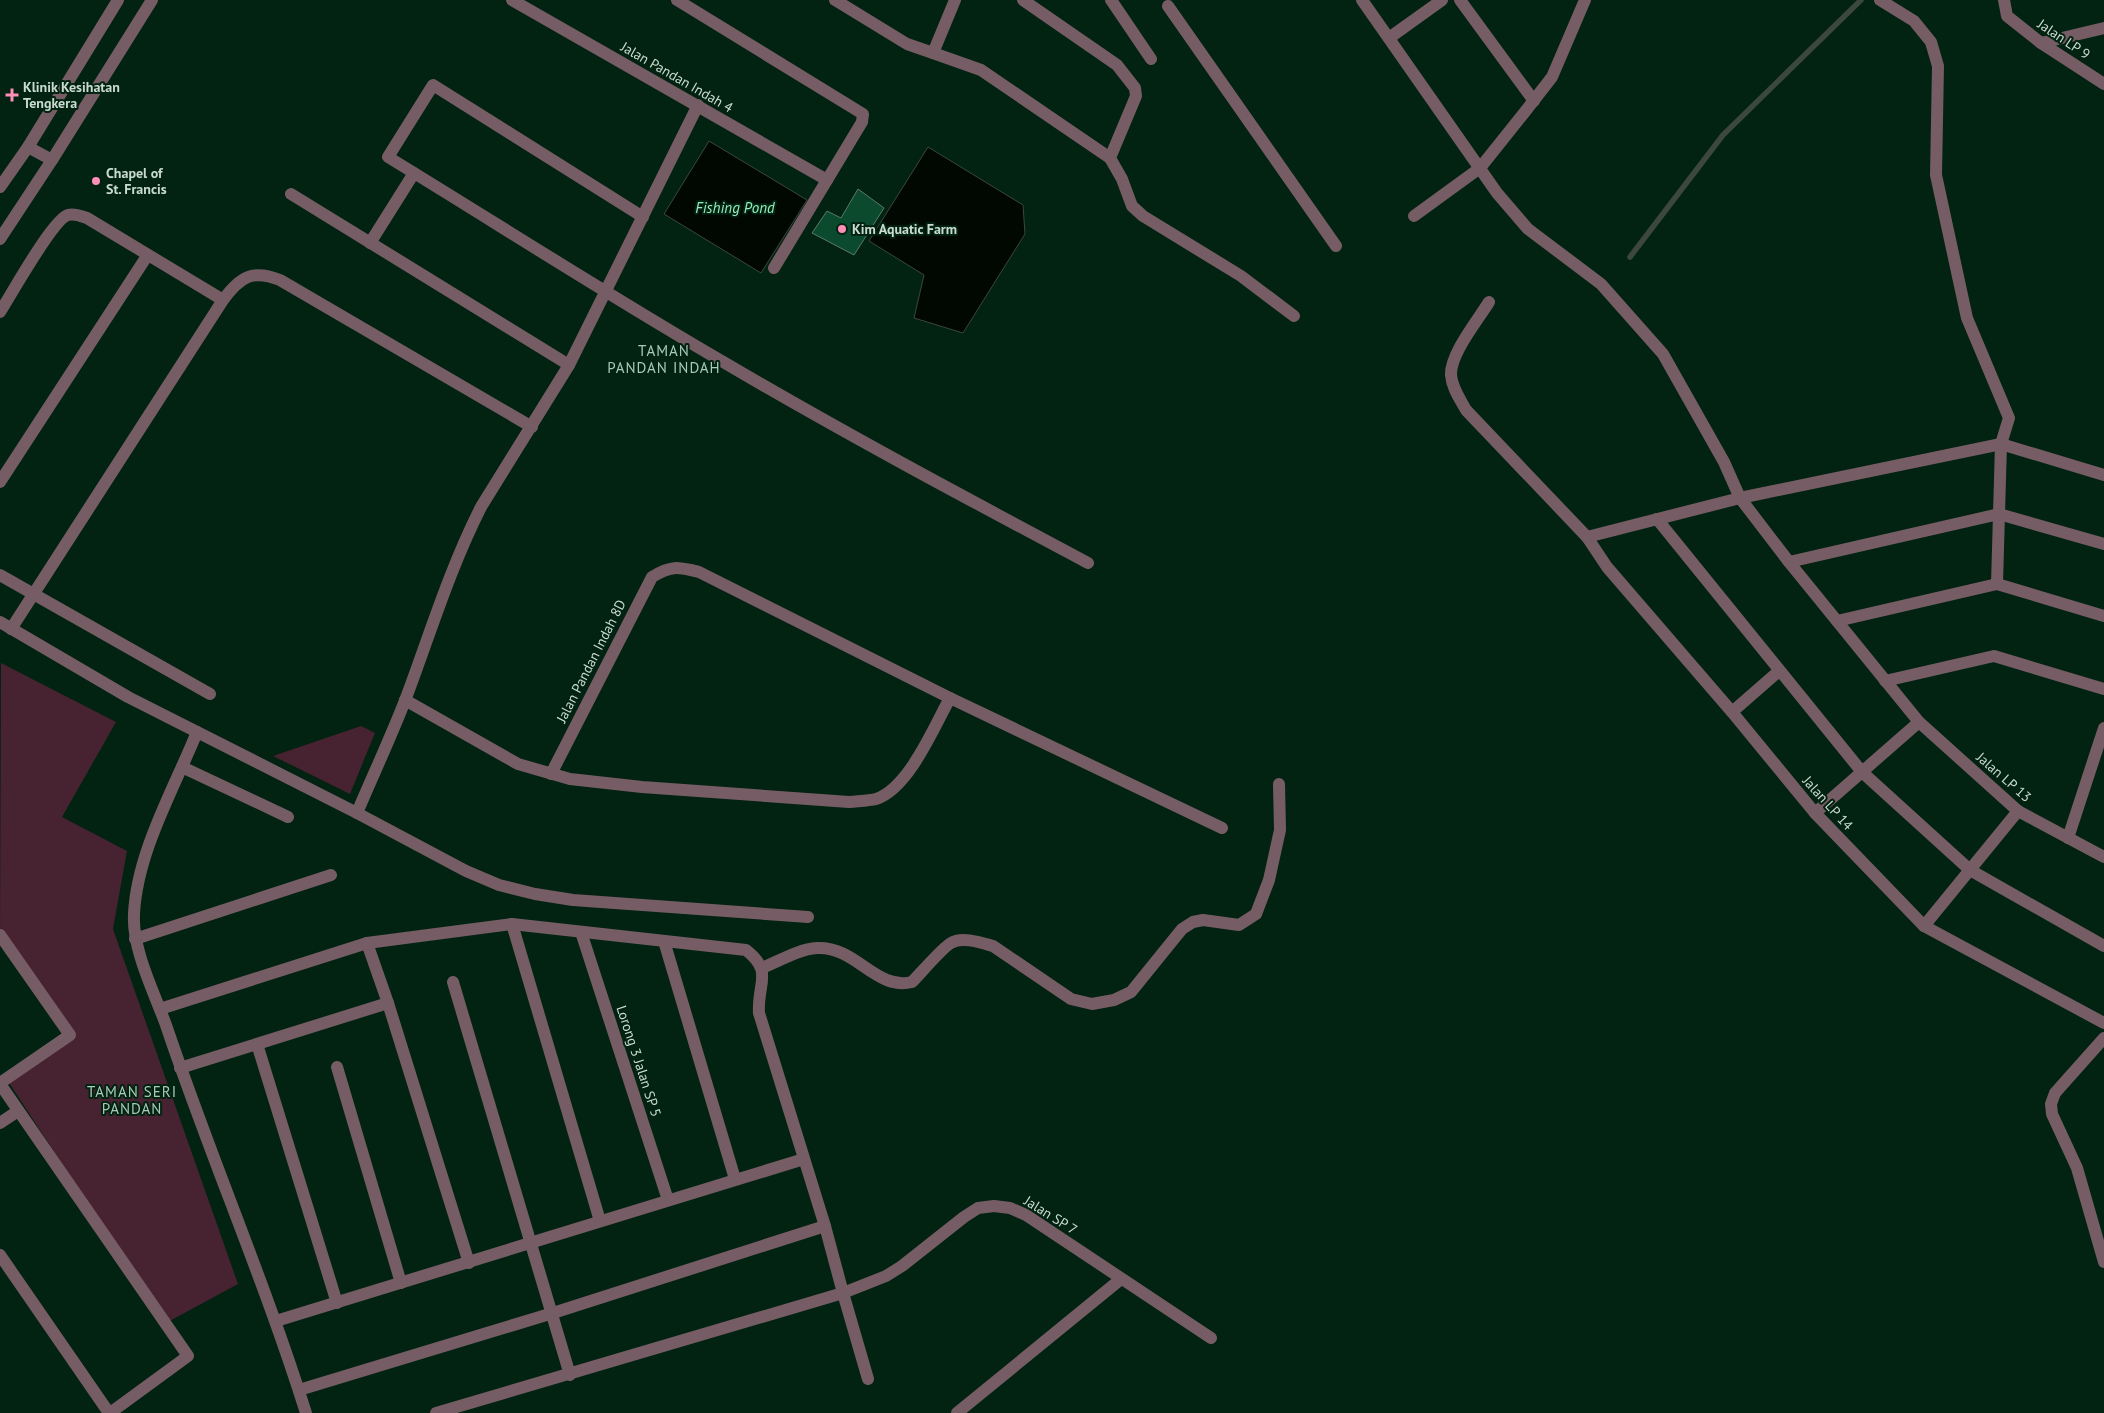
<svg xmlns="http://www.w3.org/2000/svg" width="2104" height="1413" viewBox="0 0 2104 1413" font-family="'PT Sans',sans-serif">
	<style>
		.green { fill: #472231 }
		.water { fill: #000801; stroke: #3c473f }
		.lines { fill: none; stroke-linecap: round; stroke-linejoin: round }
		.stream { stroke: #3c473f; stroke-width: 5.5 }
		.building { fill: #0c4a2d; stroke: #597a66 }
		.minor { stroke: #765d65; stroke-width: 12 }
		.poi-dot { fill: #ff8eb9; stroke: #022212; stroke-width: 2 }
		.labels { text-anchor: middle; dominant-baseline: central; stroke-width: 4; stroke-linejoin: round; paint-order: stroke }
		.street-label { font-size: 14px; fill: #c9dbcf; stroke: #022212 }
		.poi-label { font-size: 14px; font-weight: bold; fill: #c9dbcf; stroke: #022212; text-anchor: start }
		.water-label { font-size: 15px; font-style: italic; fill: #97edbb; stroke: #022212 }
		.neighbourhood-label { font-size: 15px; letter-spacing: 1px; fill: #a7cbb4; stroke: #022212 }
	</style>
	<rect width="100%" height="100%" fill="#022212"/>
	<g class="green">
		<polygon points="1,663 116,722 62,817 127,851 113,929 238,1284 166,1323 6,1078 69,1035 0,935"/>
		<polygon points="361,726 375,733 350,794 273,756"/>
	</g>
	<g class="water">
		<polygon points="709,141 807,200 761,273 664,214"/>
		<polygon points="928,147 1023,205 1025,234 963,333 914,318 924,275 869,241"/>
	</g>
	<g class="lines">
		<polyline class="stream" points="1630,257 1723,135 1861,0"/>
	</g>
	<polygon class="building" points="858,189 884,208 854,255 812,233 827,211 841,218"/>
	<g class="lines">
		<g class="minor">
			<polyline points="512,0 827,180"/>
			<polyline points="677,0 863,114 862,122 774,268"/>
			<polyline points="835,0 907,44 933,53"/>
			<polyline points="955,0 933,53 981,70 1110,158 1122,179 1132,206 1143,216 1241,276 1294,316"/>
			<polyline points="1023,0 1117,65 1135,88 1136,96 1110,158"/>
			<polyline points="1111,0 1151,59"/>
			<polyline points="1362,0 1497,193 1528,229 1601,284 1663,354 1724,462 1740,498 1789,562 1919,722 2018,811 2104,857"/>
			<polyline points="1460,0 1534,101"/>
			<polyline points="1880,0 1914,21 1931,42 1938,66 1936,175 1967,318 2009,418 2001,444 1997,584"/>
			<polyline points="2004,0 2007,16 2041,43 2104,84"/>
			<polyline points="1168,6 1336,246"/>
			<polyline points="1389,38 1442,0"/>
			<polyline points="2041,43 2104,28"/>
			<polyline points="28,147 52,160"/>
			<polyline points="0,187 28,147 118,0"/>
			<polyline points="291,194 569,365"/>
			<polyline points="1414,216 1480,168 1524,113 1552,77 1585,0"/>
			<path d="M643 217 433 85 388 157C501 226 611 297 725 363 844 433 966 498 1088 563"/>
			<polyline points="0,239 52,160 152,0"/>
			<polyline points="370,243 414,173"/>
			<path d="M1489 302C1478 320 1450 354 1451 375 1452 388 1460 399 1466 410L1587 537 1607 567 1732 712 1815 813 1924 926 2104 1023"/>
			<path d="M0 312C11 295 53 219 68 215 74 213 81 216 87 218L223 300"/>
			<polyline points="0,482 147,256"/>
			<polyline points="1657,519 1862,772 1970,870 2104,946"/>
			<polyline points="1587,537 1740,498 2001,444 2104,475"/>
			<polyline points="1789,562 1999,514 2104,544"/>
			<polyline points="0,575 210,694"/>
			<polyline points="1837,621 1997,584 2104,616"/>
			<polyline points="0,622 128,697 357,813 466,871 499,885 535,894 573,900 808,917"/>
			<path d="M11 629 223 300C240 277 252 269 280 280L532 427"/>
			<polyline points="1885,681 1994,656 2104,689"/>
			<path d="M405 700 518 764 570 779 642 787 849 802C858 801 868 801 876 799 909 788 934 727 950 698"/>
			<polyline points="1732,712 1779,671"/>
			<path d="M197 732C174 789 137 852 134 914 132 949 154 992 166 1025 210 1156 265 1282 306 1413"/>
			<polyline points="182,767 288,817"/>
			<path d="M551 774 652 577C671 565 678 567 699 572L950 698 1222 828"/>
			<path d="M357 813C373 775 391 737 406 698 430 634 450 568 481 507L569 365 698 105"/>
			<polyline points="1815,813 1919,722"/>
			<polyline points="2068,838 2104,728"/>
			<polyline points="512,924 600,1221"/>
			<polyline points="1924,926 2018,811"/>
			<polyline points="581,932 668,1200"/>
			<polyline points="0,935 70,1035 0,1083"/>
			<polyline points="135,939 331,875"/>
			<polyline points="664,941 735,1179"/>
			<path d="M762 968C779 961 799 949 817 948 856 946 876 991 912 982 920 974 943 947 951 943 962 936 982 943 993 946L1071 999 1092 1004 1114 1000 1131 992 1182 929 1193 922 1203 920 1239 925 1256 914 1269 880 1280 830 1279 784"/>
			<polyline points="453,982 570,1375"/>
			<polyline points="388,1003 469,1263"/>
			<path d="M160 1009 367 943 512 924 746 950C774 972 757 983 759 1013L825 1226 843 1293 436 1413"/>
			<polyline points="2104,1038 2055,1093 2051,1104 2052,1114 2077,1168 2104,1262"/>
			<polyline points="257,1044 337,1303"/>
			<polyline points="337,1067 401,1283"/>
			<polyline points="180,1068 388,1003 367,943"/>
			<polyline points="0,1084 188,1356 110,1413"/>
			<polyline points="0,1123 18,1111"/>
			<polyline points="0,1255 109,1413"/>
			<polyline points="276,1321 804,1159"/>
			<polyline points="868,1379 843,1293 886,1276 902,1266 964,1217 978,1208 994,1206 1010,1208 1026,1215 1211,1338"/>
			<polyline points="299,1390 553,1313 825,1226"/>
			<polyline points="957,1413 1121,1279"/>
		</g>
	</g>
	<g class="poi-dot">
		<path d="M9.5 87.5h5v5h5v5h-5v5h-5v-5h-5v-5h5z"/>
		<circle cx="96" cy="181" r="5"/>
		<circle cx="842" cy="229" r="5"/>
	</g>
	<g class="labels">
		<g class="street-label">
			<text transform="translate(2064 39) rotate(34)">Jalan LP 9</text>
			<text transform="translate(677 77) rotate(30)">Jalan Pandan Indah 4</text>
			<text transform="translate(591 661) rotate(-63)">Jalan Pandan Indah 8D</text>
			<text transform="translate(2004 777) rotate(41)">Jalan LP 13</text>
			<text transform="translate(1828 803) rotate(48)">Jalan LP 14</text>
			<text transform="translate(639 1061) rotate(72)">Lorong 3 Jalan SP 5</text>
			<text transform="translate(1051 1215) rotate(32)">Jalan SP 7</text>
		</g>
		<g class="poi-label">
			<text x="23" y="87">Klinik Kesihatan<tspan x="23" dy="16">Tengkera</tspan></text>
			<text x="106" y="173">Chapel of<tspan x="106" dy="16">St. Francis</tspan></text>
			<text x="852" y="229">Kim Aquatic Farm</text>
		</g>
		<g class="water-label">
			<text x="735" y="207">Fishing Pond</text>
		</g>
		<g class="neighbourhood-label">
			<text x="664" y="350">TAMAN<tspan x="664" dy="17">PANDAN INDAH</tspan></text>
			<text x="132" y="1091">TAMAN SERI<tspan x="132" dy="17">PANDAN</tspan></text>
		</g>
	</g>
</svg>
